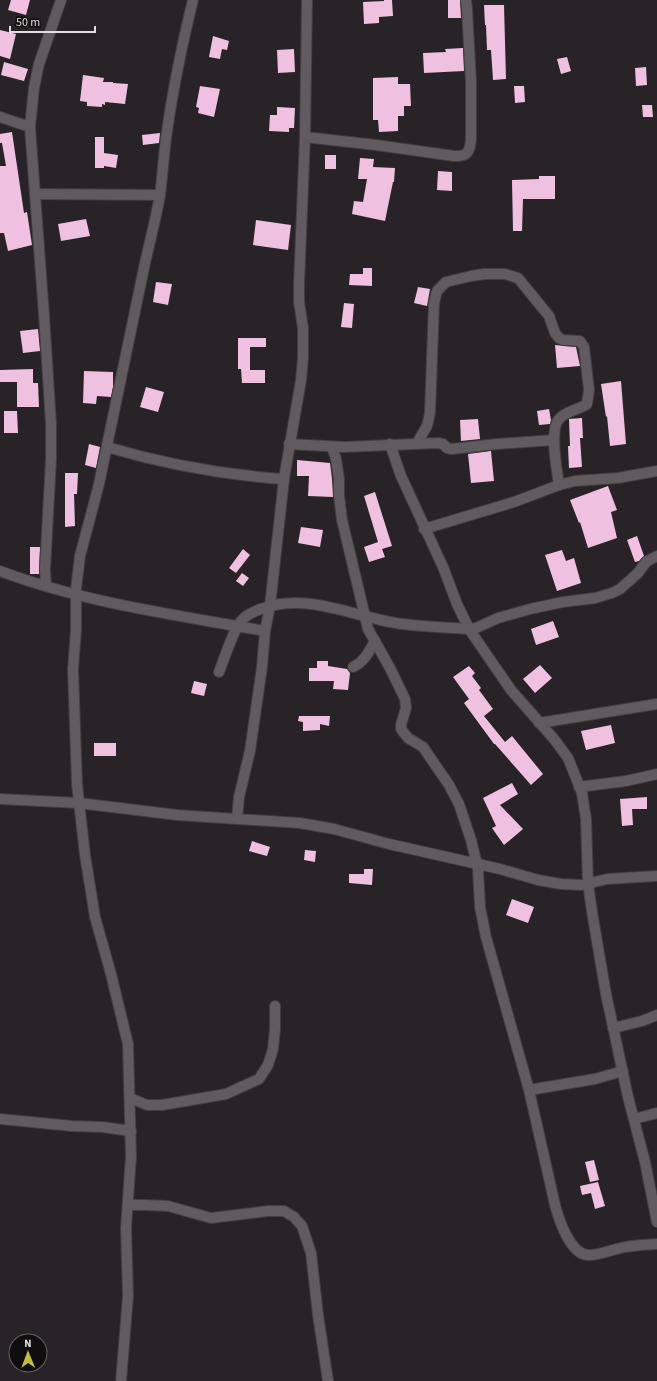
<svg xmlns="http://www.w3.org/2000/svg" width="657" height="1381" viewBox="0 0 657 1381" font-family="'Source Sans 3',sans-serif">
	<style>
		.building { fill: #f0c0e0 }
		.lines { fill: none; stroke-linecap: round; stroke-linejoin: round }
		.street-casing { stroke: #433e41; stroke-width: 12 }
		.street { stroke: #615b5f; stroke-width: 10 }
	</style>
	<rect width="100%" height="100%" fill="#282326"/>
	<g class="building">
		<polygon points="11,0 30,0 26,15 8,10"/>
		<polygon points="384,0 392,0 393,16 379,17 379,23 364,24 363,2 384,1"/>
		<polygon points="448,0 460,0 461,18 448,18"/>
		<polygon points="484,5 504,5 506,79 493,80 491,50 487,50 486,25 485,25"/>
		<polygon points="0,30 16,34 10,59 0,56"/>
		<polygon points="213,36 229,41 227,50 222,49 220,59 209,57"/>
		<polygon points="463,48 464,71 424,73 423,53 446,52 445,49"/>
		<polygon points="294,49 295,72 278,73 277,50"/>
		<polygon points="567,57 571,71 561,74 557,59"/>
		<polygon points="4,62 28,69 24,81 1,75"/>
		<polygon points="646,67 647,85 636,86 635,68"/>
		<polygon points="83,75 104,78 103,82 113,82 113,83 128,84 125,104 105,102 105,105 102,104 102,107 87,106 87,102 80,101"/>
		<polygon points="398,77 398,84 410,84 411,106 404,106 404,116 398,116 398,131 379,132 378,120 373,120 373,78"/>
		<polygon points="200,86 220,89 214,117 198,113 199,108 196,107"/>
		<polygon points="514,86 524,86 525,102 515,103"/>
		<polygon points="642,105 652,105 653,117 643,117"/>
		<polygon points="277,107 295,108 294,128 289,128 289,132 269,131 270,115 277,115"/>
		<polygon points="12,132 24,213 27,212 32,245 8,251 4,233 0,233 0,166 6,166 2,143 0,143 0,134"/>
		<polygon points="160,133 159,143 143,145 142,135"/>
		<polygon points="95,137 104,137 104,153 118,155 116,168 104,166 104,168 95,168"/>
		<rect x="325" y="155" width="11" height="14"/>
		<polygon points="360,158 374,159 373,167 395,168 394,182 393,182 385,221 352,214 354,201 363,202 367,179 358,179"/>
		<polygon points="438,171 452,172 452,191 437,190"/>
		<polygon points="539,176 555,176 555,199 523,199 522,231 513,231 512,180 539,179"/>
		<polygon points="86,219 90,236 61,241 58,224"/>
		<polygon points="256,220 291,225 288,250 253,245"/>
		<polygon points="363,268 372,268 372,286 349,285 350,274 363,274"/>
		<polygon points="156,282 172,284 168,305 153,302"/>
		<polygon points="418,287 430,289 427,306 414,303"/>
		<polygon points="344,303 354,304 352,328 341,327"/>
		<polygon points="38,329 40,351 23,353 20,331"/>
		<polygon points="238,338 266,338 266,347 250,347 250,370 265,370 265,383 242,383 241,369 238,369"/>
		<polygon points="555,345 576,347 580,366 557,368"/>
		<polygon points="33,369 33,383 38,383 39,407 17,407 17,382 0,382 0,370"/>
		<polygon points="84,371 113,372 113,387 111,397 97,396 96,404 83,403"/>
		<polygon points="621,381 626,444 610,446 607,416 606,417 601,384"/>
		<polygon points="146,387 164,392 158,412 140,407"/>
		<polygon points="549,409 551,420 550,424 539,425 537,411"/>
		<polygon points="4,411 17,411 18,433 4,433"/>
		<polygon points="582,418 583,438 580,438 582,467 569,468 568,446 570,446 569,419"/>
		<polygon points="478,419 480,439 461,441 460,420"/>
		<polygon points="89,444 100,447 96,468 85,465"/>
		<polygon points="491,451 494,481 471,483 468,454"/>
		<polygon points="297,460 330,463 332,479 333,497 308,496 309,476 297,476"/>
		<polygon points="65,473 78,473 77,494 74,494 75,526 65,527"/>
		<polygon points="608,486 617,510 611,512 617,538 588,548 580,522 579,523 570,500"/>
		<polygon points="375,492 392,546 382,549 385,557 369,562 364,547 378,542 364,496"/>
		<polygon points="301,527 323,530 320,547 298,543"/>
		<polygon points="637,536 644,556 639,561 635,562 627,540"/>
		<polygon points="30,547 40,547 39,574 30,574"/>
		<polygon points="243,549 250,555 236,573 229,568"/>
		<polygon points="562,550 566,561 574,558 581,583 557,591 545,555"/>
		<polygon points="242,573 249,578 243,586 236,581"/>
		<polygon points="553,621 559,637 536,645 531,629"/>
		<polygon points="317,661 328,661 328,666 347,669 350,673 348,690 333,689 334,681 309,681 309,668 317,668"/>
		<polygon points="540,665 552,678 535,693 523,679"/>
		<polygon points="469,666 475,673 472,676 481,688 479,690 493,709 484,716 505,742 512,736 543,774 531,785 495,744 494,744 464,703 469,699 453,677"/>
		<polygon points="194,681 207,684 204,696 191,693"/>
		<polygon points="299,716 330,716 329,726 320,724 320,730 303,731 303,722 298,721"/>
		<polygon points="611,725 615,743 586,750 581,731"/>
		<rect x="94" y="743" width="22" height="13"/>
		<polygon points="512,783 518,794 500,805 523,829 504,845 492,828 496,826 483,798"/>
		<polygon points="647,797 647,809 632,809 633,825 622,826 620,799"/>
		<polygon points="252,841 270,847 267,856 249,851"/>
		<polygon points="305,850 316,851 315,862 304,860"/>
		<polygon points="364,869 373,869 372,885 349,883 349,874 364,874"/>
		<polygon points="512,899 534,907 528,923 506,915"/>
		<polygon points="594,1160 599,1180 590,1182 585,1162"/>
		<polygon points="598,1182 605,1206 595,1209 591,1193 582,1195 580,1186"/>
	</g>
	<g class="lines">
		<defs>
			<g id="street">
				<polyline points="0,117 30,127"/>
				<path d="M305 137 376 145 454 156C468 157 470 151 471 139V82L467 9 466 0"/>
				<polyline points="36,194 160,195"/>
				<path d="M417 443 427 426 430 413 434 303 437 291 446 282 471 276 484 274H505L518 278 549 316 555 333 559 338 563 340 580 341 584 347 589 390 587 404C578 410 566 411 559 419 549 430 557 470 559 485"/>
				<polyline points="289,444 344,447 438,443 443,444 447,448 452,449 497,444 554,440"/>
				<polyline points="390,444 401,476 443,567 457,604 469,629 511,690 554,739 568,758 582,793 586,819 588,884 593,918 606,994 628,1097 645,1162 657,1222"/>
				<path d="M107 447C164 464 224 475 284 479"/>
				<path d="M332 447 336 459 339 479V495L342 520 368 629 390 668 405 699 406 708 401 725V729L404 733 408 738 423 747 449 785 459 804 471 840 478 869 480 907 486 937 529 1090 555 1205C559 1220 570 1253 587 1255 597 1256 608 1251 617 1249 630 1245 644 1245 657 1244"/>
				<polyline points="424,529 514,502 559,485 575,481 618,478 657,471"/>
				<path d="M0 571C85 603 176 615 265 631"/>
				<polyline points="46,586 45,570 51,459 51,424 44,315 30,127 34,88 39,64 61,0"/>
				<path d="M353 667C364 662 369 652 375 641"/>
				<path d="M219 672C224 660 234 627 243 619 248 614 255 611 261 609 305 592 352 616 396 623 420 627 444 627 469 629L476 628 498 618 530 609 563 602 595 598 612 593 620 589 628 582 638 573 646 562 657 556"/>
				<polyline points="539,723 657,704"/>
				<polyline points="579,787 626,781 657,774"/>
				<polyline points="0,799 79,803 177,815 300,823 334,829 389,844 500,869 538,880 561,884 582,885 607,879 657,876"/>
				<polyline points="237,819 239,797 250,751 262,667 265,631 270,606 284,479 301,380 303,358 303,328 299,302 299,284 305,137 307,0"/>
				<polyline points="613,1028 642,1021 657,1015"/>
				<polyline points="529,1090 595,1079 623,1071"/>
				<polyline points="130,1098 147,1105 162,1105 226,1094 259,1079 268,1065 273,1049 275,1029 275,1006"/>
				<polyline points="0,1119 72,1126 102,1127 131,1131"/>
				<polyline points="634,1119 657,1113"/>
				<polyline points="128,1205 145,1205 168,1206 211,1218 268,1211 284,1211 294,1217 302,1226 311,1253 318,1315 328,1381"/>
				<path d="M121 1381 128 1296 126 1228 131 1156 128 1044 111 974 95 917 85 855 77 784 73 669 76 630V589L80 556 99 484 145 263C150 241 156 218 160 195 163 172 164 148 168 125 174 83 183 41 193 0"/>
			</g>
		</defs>
		<use href="#street" class="street-casing"/>
		<use href="#street" class="street"/>
	</g>
	<g transform="translate(28 1353) rotate(359)"><circle r="19" fill="#0f0d0e" stroke="#636062"/>
	<path d="M0-3L7 15L0 10L-7 15Z" fill="#c3bd3f"/>
	<text y="-6" font-size="11" font-weight="bold" text-anchor="middle" fill="#e1dde0">N</text>
	</g>
	<path d="M10 26v6h85v-6" fill="none" stroke="#e1dde0" stroke-width="2"/>
	<text x="16" y="26" font-size="12" fill="#e1dde0" stroke="#0f0d0e" stroke-width="3" paint-order="stroke">50 m</text>
</svg>
